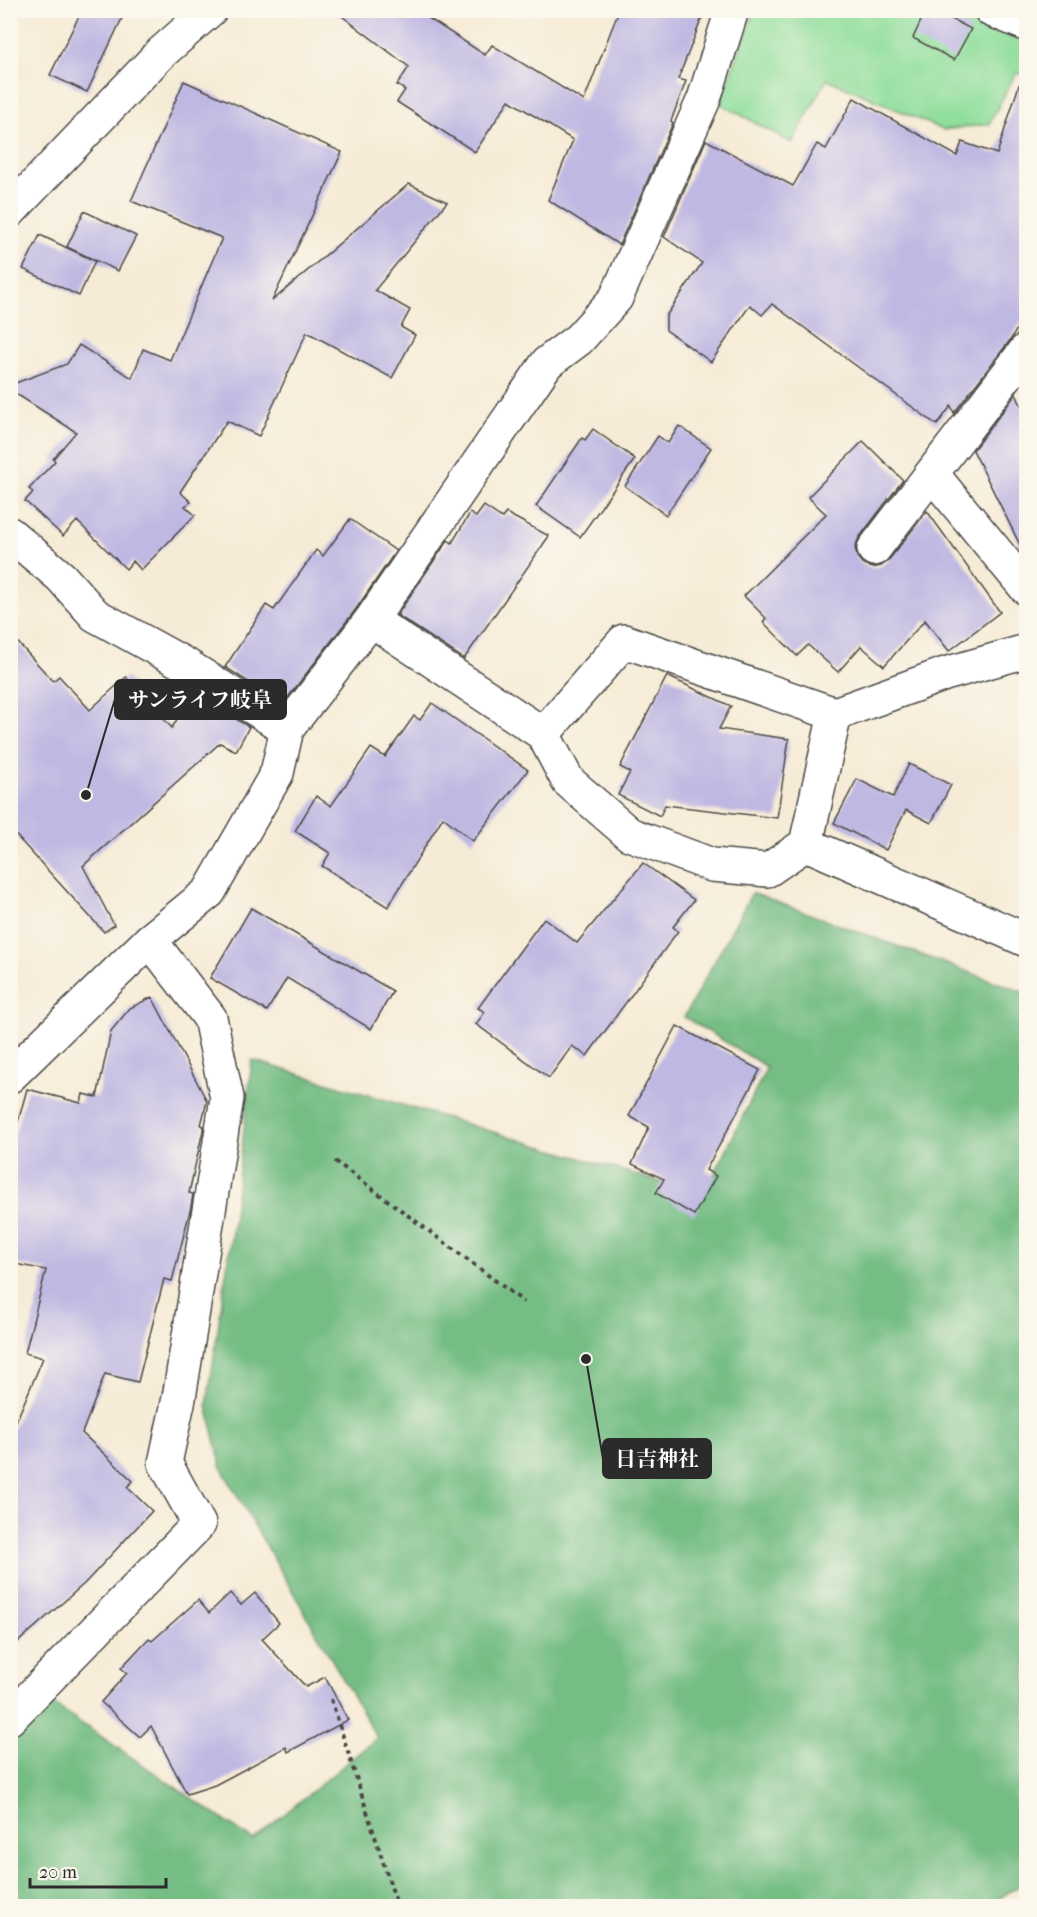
<svg xmlns="http://www.w3.org/2000/svg" width="1037" height="1917" viewBox="0 0 1037 1917" font-family="'IM FELL French Canon','Noto Serif JP',serif">
	<style>
		.green { fill: #90de9c; stroke: #5e8464; stroke-width: 1.5 }
		.forest { fill: #74bd84; stroke: #507458; stroke-width: 1.5 }
		.building { fill: #bfb8e2 }
		.lines { fill: none; stroke-linecap: round; stroke-linejoin: round }
		.minor-casing { stroke: #494845; stroke-width: 36 }
		.path { stroke: #494845; stroke-width: 4; stroke-dasharray: 4.5 4.5; stroke-linecap: butt }
		.minor { stroke: #fff; stroke-width: 33 }
		.leader { fill: none; stroke: #2b2b2b; stroke-width: 2 }
		.callout-dot { fill: #2b2b2b; stroke: #fbf7ec; stroke-width: 2 }
		.callout { fill: #2b2b2b; stroke: #2b2b2b; stroke-width: 2 }
		.callout-label { font-size: 21px; text-anchor: middle; font-weight: bold; fill: #fff }
	</style>
	<rect width="100%" height="100%" fill="#fbf7ec"/>
	<filter id="ink" filterUnits="userSpaceOnUse"><feTurbulence type="fractalNoise" baseFrequency=".0167" numOctaves="2"/><feDisplacementMap in="SourceGraphic" scale="12" xChannelSelector="R" yChannelSelector="G"/><feConvolveMatrix kernelMatrix="1 2 1 2 8 2 1 2 1" color-interpolation-filters="sRGB"/></filter>
	<filter id="wash" filterUnits="userSpaceOnUse"><feTurbulence type="fractalNoise" baseFrequency=".008" numOctaves="4" result="noise"/><feDisplacementMap in="SourceGraphic" scale="24" xChannelSelector="R" yChannelSelector="G"/><feGaussianBlur stdDeviation="1.35" result="paint"/><feColorMatrix in="noise" values="0 0 0 0 0 0 0 0 0 0 0 0 0 0 0 0 0 1.4 0 .05"/><feComposite in="paint" operator="in"/></filter>
	<g filter="url(#wash)">
		<rect width="100%" height="100%" fill="#f6ebd6"/>
		<polygon class="green" points="755,11 942,11 1026,42 1026,75 1016,73 989,124 943,130 827,79 792,143 719,103"/>
		<polygon class="forest" points="752,893 1026,993 1026,1881 988,1906 11,1906 10,1707 34,1691 253,1840 377,1738 222,1469 207,1405 231,1239 252,1060 704,1195 767,1067 684,1017"/>
		<g id="blocks">
			<g class="building">
				<polygon points="82,10 126,10 87,92 50,75"/>
				<polygon points="334,10 416,10 485,55 492,45 584,101 619,10 705,10 678,79 686,81 671,121 673,123 619,245 548,200 573,140 509,100 475,152 397,102 405,90 397,85 409,67"/>
				<polygon points="926,10 934,10 971,29 954,60 913,38"/>
				<polygon points="184,81 342,152 272,301 409,184 447,202 375,290 410,310 401,327 415,335 392,378 307,332 259,436 227,421 180,492 191,502 185,506 195,515 141,570 133,561 126,569 77,521 63,536 25,501 33,492 29,489 55,461 53,459 76,432 10,390 10,385 67,364 79,345 132,378 143,349 170,360 222,238 131,201"/>
				<polygon points="1019,85 1026,86 1026,314 1011,339 954,413 951,406 937,425 772,304 762,315 750,305 711,362 666,330 666,316 702,263 664,237 706,140 793,186 817,144 826,149 854,98 957,156 962,142 997,154"/>
				<polygon points="84,211 136,236 118,271 67,247"/>
				<polygon points="40,235 95,261 79,296 23,269"/>
				<polygon points="1016,394 1026,416 1026,557 973,450"/>
				<polygon points="679,426 711,448 666,515 625,486 658,436 668,443"/>
				<polygon points="593,429 635,459 580,537 536,506 582,438 585,440"/>
				<polygon points="863,441 903,480 859,538 855,547 857,557 862,563 872,568 881,566 888,561 927,511 1000,612 949,651 925,620 884,666 861,646 838,672 808,645 797,656 763,622 766,618 744,596 826,514 808,497"/>
				<polygon points="484,506 502,518 506,513 549,536 464,659 397,615 448,540 452,543 470,513 476,517"/>
				<polygon points="350,519 396,551 356,609 286,700 270,690 267,694 225,667 266,605 274,610 316,550 323,556"/>
				<polygon points="10,634 53,681 59,676 90,710 126,677 172,728 186,704 197,709 204,699 249,727 236,751 220,743 83,866 114,925 104,932 10,829"/>
				<polygon points="667,676 731,706 719,729 789,739 777,818 665,805 660,816 618,795 630,772 620,767"/>
				<polygon points="432,703 528,770 473,841 443,817 388,907 322,866 330,853 295,831 316,796 331,806 371,748 385,757 414,716 420,720"/>
				<polygon points="909,764 951,785 931,823 906,810 886,850 834,823 857,779 893,797"/>
				<polygon points="643,863 694,900 673,927 678,931 587,1056 572,1046 549,1078 476,1024 485,1012 478,1008 544,918 577,943"/>
				<polygon points="251,908 393,991 371,1029 287,978 267,1011 210,978"/>
				<polygon points="152,997 207,1101 201,1125 204,1126 189,1193 193,1194 191,1207 172,1281 164,1279 138,1382 105,1374 82,1433 133,1481 127,1487 152,1511 85,1583 10,1649 10,1436 43,1358 25,1353 46,1270 10,1263 10,1151 27,1089 81,1103 83,1094 97,1097 111,1031 130,1008"/>
				<polygon points="677,1026 760,1070 706,1170 716,1176 694,1215 656,1193 664,1179 632,1164 649,1127 629,1116"/>
				<polygon points="230,1593 241,1605 255,1593 279,1623 262,1639 306,1687 325,1677 348,1720 288,1752 286,1747 215,1785 187,1794 151,1726 140,1737 101,1702 127,1673 121,1668 149,1638 152,1641 198,1600 209,1613"/>
			</g>
		</g>
	</g>
	<g filter="url(#ink)">
		<use href="#blocks" fill-opacity="0" stroke="#494845" stroke-width="1.5"/>
		<g class="lines">
			<defs>
				<g id="minor">
					<polyline points="991,10 1026,24"/>
					<polyline points="10,211 160,54 210,10"/>
					<polyline points="932,474 1026,588"/>
					<polyline points="10,534 61,577 95,615 186,665 287,729"/>
					<polyline points="874,549 1026,350"/>
					<polyline points="371,620 543,734 568,781 629,834 712,865 768,870 806,844 835,714"/>
					<polyline points="543,734 624,641 835,714 945,674 1026,651"/>
					<polyline points="806,844 1026,940"/>
					<polyline points="10,1076 150,940 209,892 277,773 287,729 371,620 547,363 579,339 616,298 704,99 732,10"/>
					<polyline points="10,1718 199,1524 165,1463 179,1398 227,1098 210,1018 150,940"/>
				</g>
			</defs>
			<use href="#minor" class="minor-casing"/>
			<g class="path">
				<polyline points="335,1161 524,1302"/>
				<polyline points="331,1699 396,1902"/>
			</g>
			<use href="#minor" class="minor"/>
		</g>
	</g>
	<path class="leader" d="M86 795L115 699M586 1359L603 1459"/>
	<g class="callout-dot">
		<circle cx="86" cy="795" r="6"/>
		<circle cx="586" cy="1359" r="6"/>
	</g>
	<g class="callout">
		<rect x="115" y="680" width="171" height="39" rx="6"/>
		<rect x="603" y="1439" width="108" height="39" rx="6"/>
	</g>
	<g class="callout-label">
		<text x="200" y="707">サンライフ岐阜</text>
		<text x="657" y="1466">日吉神社</text>
	</g>
	<rect width="1037" height="1917" fill="none" stroke="#fbf7ec" stroke-width="36"/>
	<path d="M30 1878v9h136v-9" fill="none" stroke="#2b2b2b" stroke-width="3"/>
	<text x="39" y="1878" font-size="18" fill="#2b2b2b" stroke="#fbf7ec" stroke-width="4.5" paint-order="stroke">20 m</text>
</svg>
